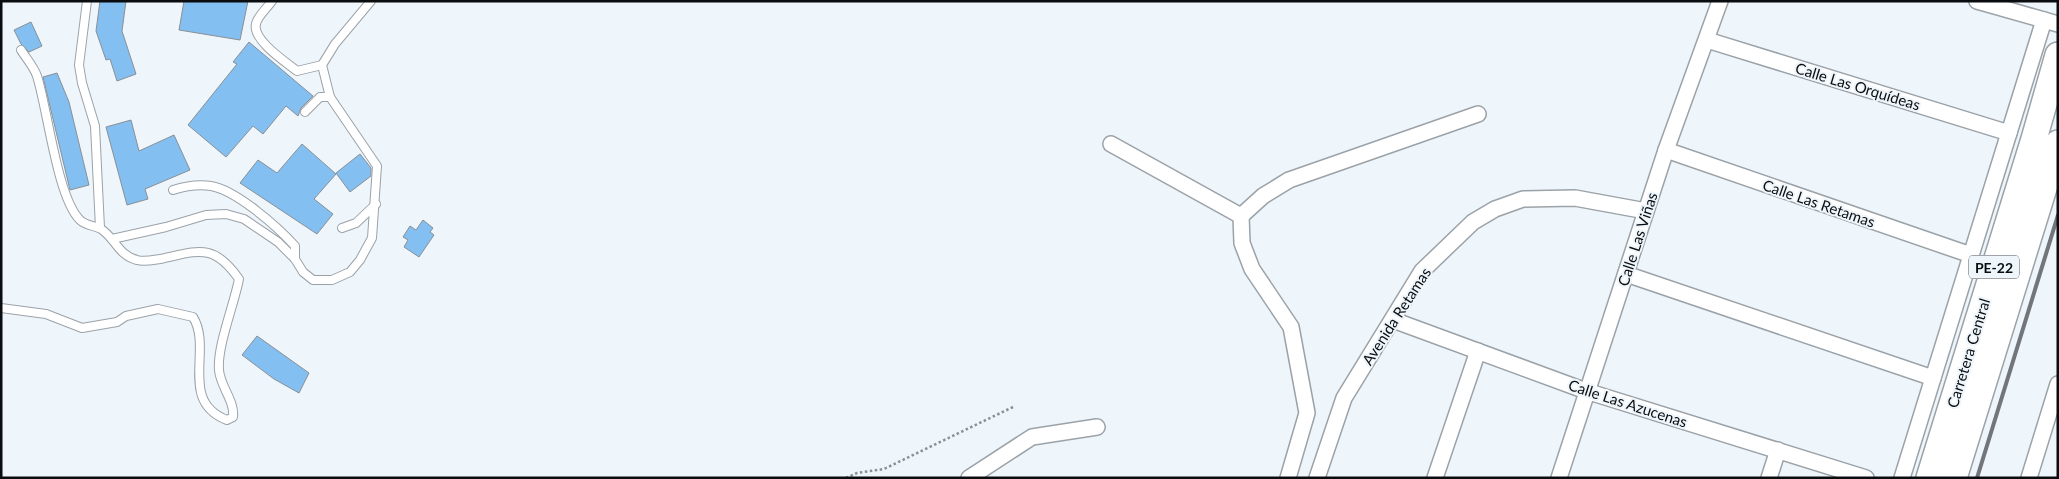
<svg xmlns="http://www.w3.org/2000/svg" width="2059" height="479" viewBox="0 0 2059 479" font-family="Lato,sans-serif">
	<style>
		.building { fill: #84bff1; stroke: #899095 }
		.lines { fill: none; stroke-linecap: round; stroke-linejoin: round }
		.service-casing { stroke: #9ba2a8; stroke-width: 10 }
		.minor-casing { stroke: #9ba2a8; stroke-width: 18 }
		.trunk-casing { stroke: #9ba2a8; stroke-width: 28 }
		.path { stroke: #898f93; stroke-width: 2.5; stroke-dasharray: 2.5 2.5; stroke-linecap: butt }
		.service { stroke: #fff; stroke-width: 8 }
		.minor { stroke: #fff; stroke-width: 15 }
		.trunk { stroke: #fff; stroke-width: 25 }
		.rail { stroke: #72767a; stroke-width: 4 }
		.labels { text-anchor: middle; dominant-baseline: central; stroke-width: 4; stroke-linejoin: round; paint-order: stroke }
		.shield { fill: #eef5fb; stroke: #4e5356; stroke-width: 1 }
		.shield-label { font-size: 14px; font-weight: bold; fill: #0a0d0f }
		.street-label { font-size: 15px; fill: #0a0d0f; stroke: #eef5fb }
	</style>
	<rect width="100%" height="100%" fill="#eef5fb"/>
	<g class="building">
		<polygon points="100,1 126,1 122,31 136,74 117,81 110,59 106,60 96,31"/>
		<polygon points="184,1 248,1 240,40 179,30"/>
		<polygon points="31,22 42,46 29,52 21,44 14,30"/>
		<polygon points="249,42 313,96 301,108 298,116 286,106 263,134 253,126 226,157 188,125 237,64 233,62"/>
		<polygon points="57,73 69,102 89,185 70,190 43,77"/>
		<polygon points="131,120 139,151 174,135 190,170 145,189 148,199 127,205 106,127"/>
		<polygon points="302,144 336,174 314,199 333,214 317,234 240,183 258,160 277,173"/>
		<polygon points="360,154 371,168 371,176 350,192 336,173"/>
		<polygon points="423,220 433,228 430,232 434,235 419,257 404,247 408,240 403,237 410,226 416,230"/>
		<polygon points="257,336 309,373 299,393 274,379 242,355"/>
	</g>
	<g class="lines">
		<defs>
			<g id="service">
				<polyline points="87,1 79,65 82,83 95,126 100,228"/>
				<path d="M272 1C267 8 257 17 256 24 252 40 286 62 297 71L322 65"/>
				<polyline points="305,112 320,97 330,97"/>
				<path d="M173 190C186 186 197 184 211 186 236 190 278 227 295 246V259"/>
				<polyline points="342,228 356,223 376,204"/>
				<polyline points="112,239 166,227 206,215 226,214 244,219 278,242 295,259 303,272 313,280 332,280 350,272 360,260 372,238 377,166 330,97 322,65 335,44 371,1"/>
				<path d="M1 308 46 314 82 328 117 322 126 316 158 309 193 317C213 349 178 401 227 420L233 417C235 401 220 386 219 370 217 346 234 305 239 279 213 242 198 251 160 259 153 260 144 262 137 260 119 256 115 238 101 229 94 225 86 226 80 220 57 197 48 111 37 76 34 67 26 58 21 50"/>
			</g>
			<g id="minor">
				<polyline points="1977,1 2058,24"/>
				<polyline points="1707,40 2009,133"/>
				<polyline points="1111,144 1241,216"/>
				<polyline points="1666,150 1971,255"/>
				<polyline points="1241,216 1242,243 1252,269 1291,327 1307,413 1288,478"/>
				<polyline points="1241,216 1263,196 1289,180 1478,114"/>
				<polyline points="1626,274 1933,378"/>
				<polyline points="1393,320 1586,391 1866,478"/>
				<polyline points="969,478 1032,437 1097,427"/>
				<polyline points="1317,478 1344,398 1422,271 1473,222 1495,209 1523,199 1575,198 1646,211"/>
				<polyline points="1435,478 1478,351"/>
				<polyline points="1559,478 1666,150 1720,1"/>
				<polyline points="1769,478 1778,450"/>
				<polyline points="1902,478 2044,20"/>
				<polyline points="2029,478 2058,384"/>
			</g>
			<g id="trunk">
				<polyline points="1929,478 2034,139 2058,55"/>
				<polyline points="1954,478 2058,143"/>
			</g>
		</defs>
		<use href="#service" class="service-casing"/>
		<use href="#minor" class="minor-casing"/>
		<use href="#trunk" class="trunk-casing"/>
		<polyline class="path" points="846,478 857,473 884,469 1013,407"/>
		<use href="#service" class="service"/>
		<use href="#minor" class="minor"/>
		<use href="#trunk" class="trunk"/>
		<polyline class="rail" points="1977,478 2058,215"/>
	</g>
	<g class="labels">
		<rect class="shield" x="1969" y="255.5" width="50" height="23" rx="4"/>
		<g class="shield-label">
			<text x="1994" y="267">PE-22</text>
		</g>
		<g class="street-label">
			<text transform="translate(1858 86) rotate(17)">Calle Las Orquídeas</text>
			<text transform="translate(1819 203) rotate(19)">Calle Las Retamas</text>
			<text transform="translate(1637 239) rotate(-72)">Calle Las Viñas</text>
			<text transform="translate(1396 316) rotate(-57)">Avenida Retamas</text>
			<text transform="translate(1968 353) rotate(-73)">Carretera Central</text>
			<text transform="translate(1628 403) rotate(18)">Calle Las Azucenas</text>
		</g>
	</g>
	<rect width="2059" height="479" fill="none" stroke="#0a0d0f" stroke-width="5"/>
</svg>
